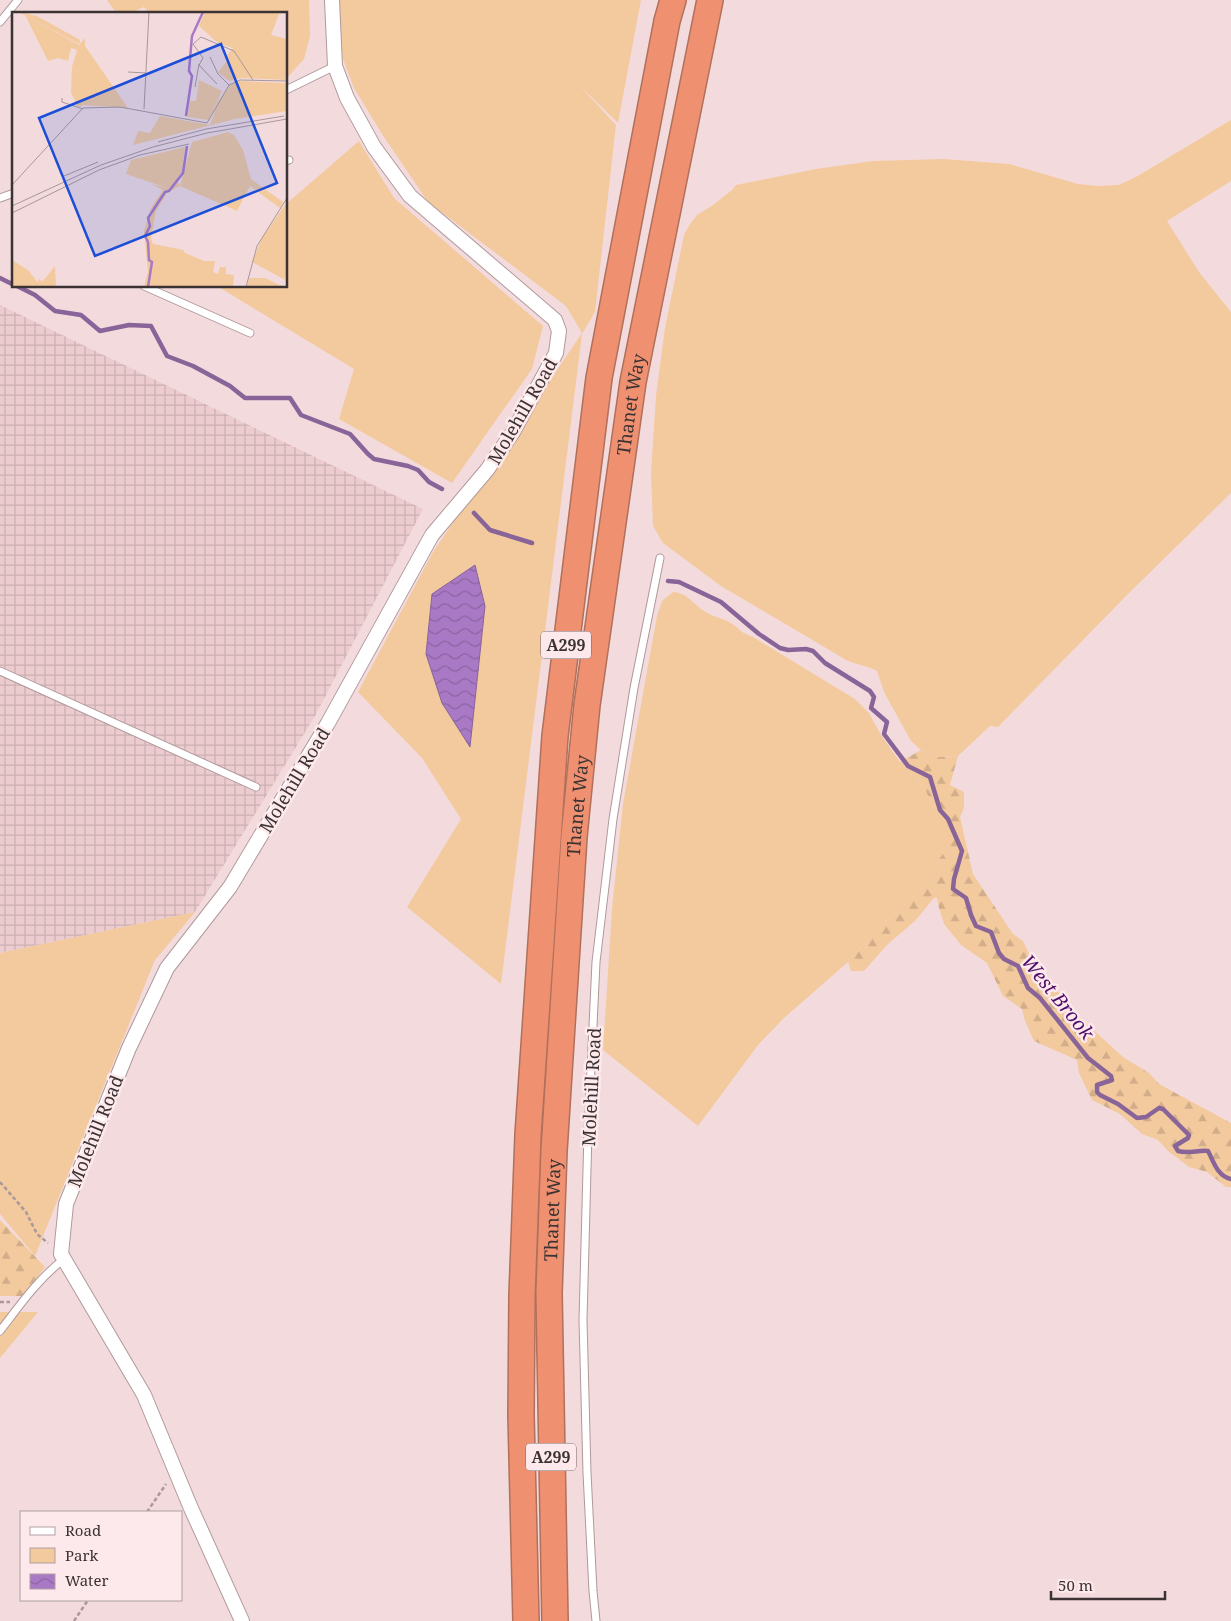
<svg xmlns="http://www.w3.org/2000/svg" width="1231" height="1621" viewBox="0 0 1231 1621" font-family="'Noto Serif',serif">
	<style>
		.industrial { fill: url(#industrial-grid) }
		.green { fill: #f3c99e }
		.forest { fill: url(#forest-firs) }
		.water { fill: url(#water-waves); stroke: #886499 }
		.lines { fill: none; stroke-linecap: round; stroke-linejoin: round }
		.stream { stroke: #886499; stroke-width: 4.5 }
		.lane-casing { stroke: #b0999b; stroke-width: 9 }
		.street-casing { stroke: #b0999b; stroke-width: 16 }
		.highway-casing { stroke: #b0705b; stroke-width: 28 }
		.path { stroke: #aa989a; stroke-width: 2.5; stroke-dasharray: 4 2.5; stroke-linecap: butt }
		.lane { stroke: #fff; stroke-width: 7 }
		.street { stroke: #fff; stroke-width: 14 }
		.highway { stroke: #ef9171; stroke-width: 25 }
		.labels { text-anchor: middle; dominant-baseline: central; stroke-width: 5; stroke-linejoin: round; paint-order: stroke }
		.shield { fill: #fde9eb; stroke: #75696a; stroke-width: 1 }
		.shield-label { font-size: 16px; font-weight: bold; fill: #3b3233 }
		.street-label { font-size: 18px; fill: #3b3233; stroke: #fde9eb }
		.water-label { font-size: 19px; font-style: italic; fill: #4f0e6c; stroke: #fde9eb }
		.inset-river { fill: none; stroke: #a979c5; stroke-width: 2.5 }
		.inset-road { fill: none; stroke: #a99799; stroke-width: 1 }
		.view { fill: #1d4ed8; fill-opacity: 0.15; stroke: #1d4ed8; stroke-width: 2.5 }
		.inset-edge { fill: none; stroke: #3b3233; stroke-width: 2.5 }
	</style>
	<defs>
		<pattern id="industrial-grid" width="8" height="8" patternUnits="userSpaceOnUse" patternTransform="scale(1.25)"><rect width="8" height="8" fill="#edccd0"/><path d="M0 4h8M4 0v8" fill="none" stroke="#ccb0b3"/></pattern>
		<pattern id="forest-firs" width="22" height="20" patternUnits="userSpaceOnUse" patternTransform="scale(1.25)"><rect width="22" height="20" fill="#f3c99e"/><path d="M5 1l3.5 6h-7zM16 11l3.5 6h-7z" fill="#d1ad89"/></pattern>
		<pattern id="water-waves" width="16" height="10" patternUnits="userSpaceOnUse" patternTransform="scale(1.25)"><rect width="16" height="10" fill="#a979c5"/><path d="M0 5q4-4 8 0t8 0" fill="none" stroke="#8b64a1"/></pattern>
	</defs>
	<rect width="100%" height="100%" fill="#f3dbdd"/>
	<polygon class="industrial" points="0,305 423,509 315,716 195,912 0,953"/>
	<g class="green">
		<polygon points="107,0 309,0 310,36 304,59 286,79 286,14 150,14 144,7 137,10 134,14 117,14"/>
		<polygon points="338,0 641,0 618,123 579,85 616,125 595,312 582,334 501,984 407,907 461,819 422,758 358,692 433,552 582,333 566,306 428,202 382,134 354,88 343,59 338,20"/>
		<path d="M1231 120V181L1167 221 1199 272 1231 312V493L1128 594 998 727 990 726 958 756 938 757 921 750 911 741 884 692 877 671C868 666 858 665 848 661L721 586 663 543 653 526 651 472 656 396 665 328 684 235 690 224 697 215 713 205 732 190 736 185 816 169 873 161 944 159 1009 164 1078 184 1098 186 1119 185 1136 177Z"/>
		<polygon points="359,141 394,198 543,326 532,369 452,483 339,419 354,369 217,286 286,286 286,204"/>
		<path d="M673 592C689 593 694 606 706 612 713 617 723 618 731 623 741 630 741 633 753 637L855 699 869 713 881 735 900 762 925 789 931 802 941 816 950 836 947 848 937 862 934 877 870 937 848 962 784 1018 758 1045 698 1126 603 1050 612 909 623 804 657 616 662 601Z"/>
		<polygon points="195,912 155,960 35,1256 0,1214 0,953"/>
		<polygon points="0,1312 38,1312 0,1358"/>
	</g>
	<g class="forest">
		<polygon points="921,750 938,757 958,756 950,785 964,792 964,808 960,817 973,874 1013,934 1023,941 1032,960 1077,1015 1123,1057 1149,1073 1159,1084 1231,1123 1231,1187 1226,1187 1207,1172 1189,1167 1168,1151 1158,1140 1142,1134 1120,1114 1092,1100 1079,1073 1077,1060 1034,1041 1025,1021 1022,1009 1003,996 987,963 961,945 944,924 939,908 937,898 934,898 915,921 888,944 864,971 851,971 848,962 870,937 934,877 937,862 947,848 949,836 941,816 931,802 925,789 900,762"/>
		<polygon points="0,1220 45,1267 23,1296 0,1296"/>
	</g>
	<polygon class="water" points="475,565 485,606 470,747 442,703 426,654 432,594"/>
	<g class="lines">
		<g class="stream">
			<polyline points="0,278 14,285"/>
			<polyline points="17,286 35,295 55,311 81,315 100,331 129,325 151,326 167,356 193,366 230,386 245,398 290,398 301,415 350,434 368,454 374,459 408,466 418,470 429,482 442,489"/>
			<polyline points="474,513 490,530 532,543"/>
			<path d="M668 581 679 582 721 602 759 634 780 648 788 650 806 649 813 651 825 663 870 691 874 697 871 708 887 722 884 734 908 766 930 777 940 810 948 819 962 851 954 879 953 889 966 898 971 915 976 926 991 932 999 953 1004 959 1018 966 1028 988 1040 998 1088 1058 1111 1076 1112 1080 1097 1085V1092L1100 1095 1118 1104 1137 1118 1146 1117 1159 1108 1163 1109 1189 1135 1188 1138 1175 1146 1178 1151C1188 1154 1198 1150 1208 1151 1214 1162 1217 1176 1231 1179"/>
		</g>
		<defs>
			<g id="lane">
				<polyline points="0,22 18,0"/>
				<polyline points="286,90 335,66"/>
				<polyline points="286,161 289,160"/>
				<polyline points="0,198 14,193"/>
				<polyline points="144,286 250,333"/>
				<polyline points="0,671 256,787"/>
				<path d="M0 1331C20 1305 38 1279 64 1259"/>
				<polyline points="596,1621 593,1591 587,1473 583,1320 588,1132 596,962 613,819 634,688 660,558"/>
			</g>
			<polyline id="street" points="242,1621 190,1506 144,1395 61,1254 66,1204 129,1048 167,968 230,887 328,723 432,535 487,470 513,432 556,353 559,331 555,320 410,196 374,147 347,98 335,66 332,0"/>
			<g id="highway">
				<polyline points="526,1621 521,1415 522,1296 528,1135 555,736 599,378 667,21 673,0"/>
				<path id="s1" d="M555 1621 549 1293 554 1151 574 837 587 705 633 382 710 0"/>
			</g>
		</defs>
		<use href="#lane" class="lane-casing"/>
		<use href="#street" class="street-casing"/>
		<use href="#highway" class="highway-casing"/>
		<g class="path">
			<polyline points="0,1182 26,1212 37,1234 48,1243"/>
			<polyline points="0,1302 10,1302"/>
			<polyline points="147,1512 166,1484"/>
			<polyline points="74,1621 88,1600"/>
		</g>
		<use href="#lane" class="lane"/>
		<use href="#street" class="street"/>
		<use href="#highway" class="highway"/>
	</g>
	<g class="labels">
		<g class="shield">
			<rect x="541" y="631.5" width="50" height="27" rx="4"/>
			<rect x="526" y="1443.5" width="50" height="27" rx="4"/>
		</g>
		<g class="shield-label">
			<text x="566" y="645">A299</text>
			<text x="551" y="1457">A299</text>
		</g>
		<g class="street-label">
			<text stroke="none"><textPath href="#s1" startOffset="1221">Thanet Way</textPath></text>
			<text transform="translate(522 411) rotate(-60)">Molehill Road</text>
			<text transform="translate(294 780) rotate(-59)">Molehill Road</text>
			<text stroke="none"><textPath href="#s1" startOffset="816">Thanet Way</textPath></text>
			<text transform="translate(591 1087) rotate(-87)">Molehill Road</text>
			<text transform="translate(95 1131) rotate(-68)">Molehill Road</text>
			<text stroke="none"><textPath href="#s1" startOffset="411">Thanet Way</textPath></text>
		</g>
		<g class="water-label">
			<text transform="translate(1058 997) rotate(51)">West Brook</text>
		</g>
	</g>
	<g transform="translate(12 12)">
		<rect width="275" height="275" fill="#f3dbdd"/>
		<path d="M234 0H268L259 23 275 27V68L230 66 217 69 206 60 215 49 213 46 221 36ZM13 3 67 33 73 26V34L116 96 70 93 84 68 60 55 65 38 59 36 56 49 46 46 36 49ZM187 68 210 79 197 108 176 105 178 89H184ZM227 69 275 71V99L223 107 121 133 126 119 138 121 148 104 198 113 206 90 218 73ZM216 120 222 123 231 138 239 167 271 190 268 196 238 174 225 199 168 174 180 130ZM173 135 170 160 158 177 114 162 119 148ZM275 190V258L273 268 240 250 250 226ZM171 240 192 249H203L201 260 206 262 208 255H214V262L222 263 221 275H163ZM0 248 16 258 28 273 0 275ZM237 266H253L272 275H235Z" fill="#f3c99e"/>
		<path d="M7 0 25 4 68 28 67 32ZM60 55 84 68 69 95 65 94 59 80ZM165 168 168 174 155 181 144 199 139 226 141 232 172 238 163 275H132L136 259 132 219 139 196 151 178 139 172 158 177ZM43 254 44 275 4 274 27 273 26 267 31 269Z" fill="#f3c99e"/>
		<path d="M193 0H234L221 36 206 31 187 14Z" fill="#f3c99e"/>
		<path class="inset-river" d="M174 104 180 64 177 59 180 24 191 0M136 275 140 250 137 248 136 230 133 224 138 214 136 206 153 180 157 179 171 161 175 134"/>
		<path class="inset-road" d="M198 45 206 62 217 73M116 60 134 61M205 72 187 53 191 46 181 32 189 25 222 39 241 68M183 75 187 52M50 86V90L71 97M132 97 137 0M146 130 194 117 272 104M52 164 86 150M0 173 71 96 108 95 195 111 217 73 228 68 275 69M0 194 89 153 141 135 195 121 275 107M0 201 87 158 128 143 177 132M234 275 245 234 275 186"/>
		<path class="view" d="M209 32 265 171 83 244 27 106Z"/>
		<rect width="275" height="275" class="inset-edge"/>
	</g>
	<rect x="20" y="1511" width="162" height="90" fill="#fde9eb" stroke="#afa0a1"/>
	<rect x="30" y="1527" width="25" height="8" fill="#ffffff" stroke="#afa0a1"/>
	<text x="65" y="1536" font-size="15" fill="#3b3233">Road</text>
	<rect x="30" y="1548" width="25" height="15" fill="#f3c99e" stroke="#afa0a1"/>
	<text x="65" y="1561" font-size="15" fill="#3b3233">Park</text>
	<rect x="30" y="1574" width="25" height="15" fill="url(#water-waves)" stroke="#afa0a1"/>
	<text x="65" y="1586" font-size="15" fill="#3b3233">Water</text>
	<path d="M1051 1591v8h114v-8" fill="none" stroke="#3b3233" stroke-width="2.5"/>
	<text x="1058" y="1591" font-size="15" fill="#3b3233" stroke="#fde9eb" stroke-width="4" paint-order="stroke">50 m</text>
</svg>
